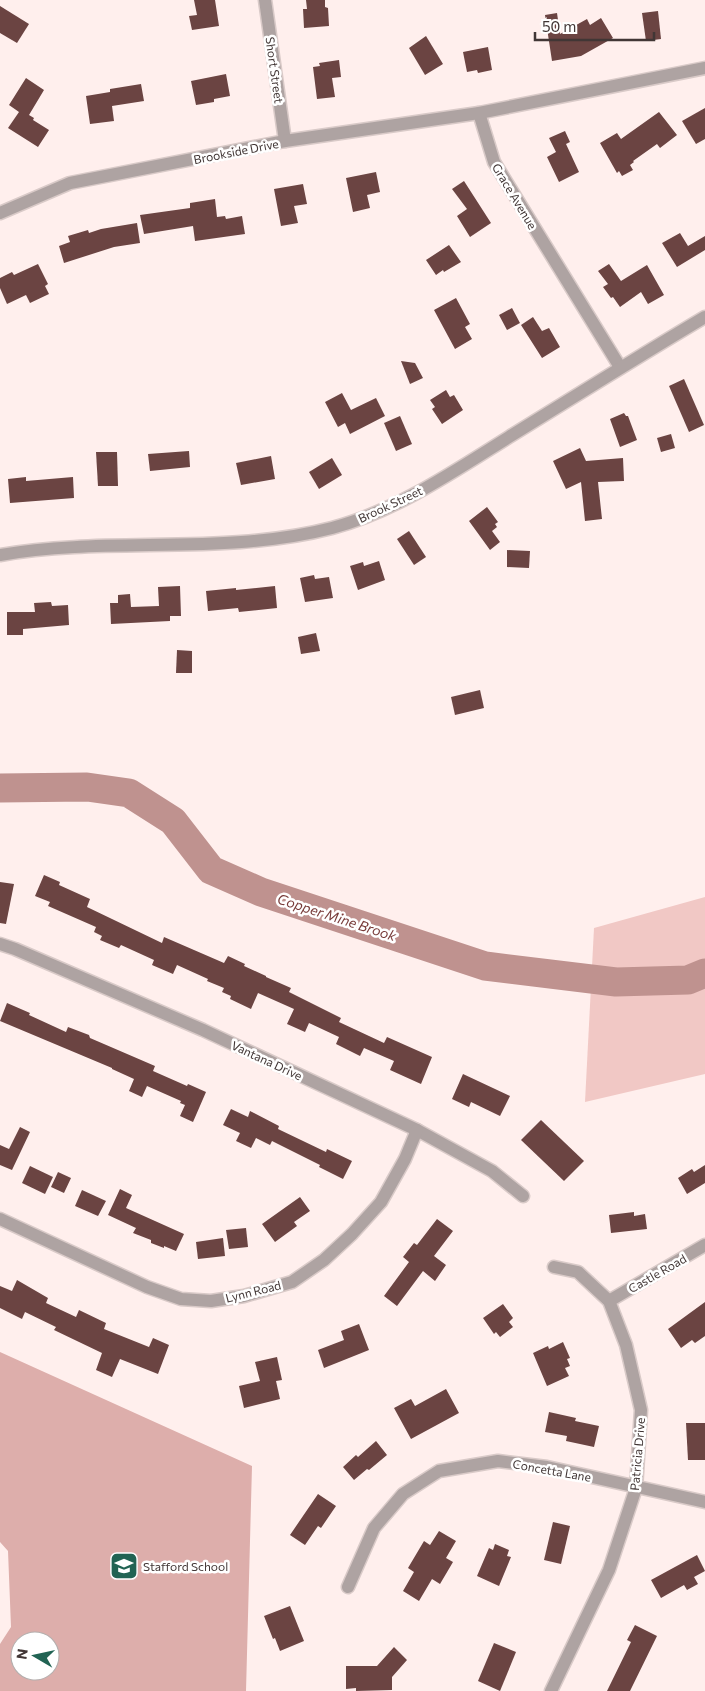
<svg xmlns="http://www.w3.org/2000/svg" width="705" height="1691" viewBox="0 0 705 1691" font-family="Commissioner,sans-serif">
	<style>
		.green { fill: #f1c8c5 }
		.forest { fill: #ddaeab; fill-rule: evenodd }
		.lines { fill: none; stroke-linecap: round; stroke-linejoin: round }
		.river { stroke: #bf928f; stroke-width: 29 }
		.building { fill: #6b4442 }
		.minor-casing { stroke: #d9cac8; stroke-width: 15 }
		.minor { stroke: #aea3a2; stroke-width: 12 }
		.labels { text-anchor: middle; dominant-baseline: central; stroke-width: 5; stroke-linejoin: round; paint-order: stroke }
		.street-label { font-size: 12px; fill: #413635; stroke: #fff }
		.poi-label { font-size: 12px; fill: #413635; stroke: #fff; text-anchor: start }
		.water-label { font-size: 14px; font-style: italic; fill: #783b39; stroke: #fff }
	</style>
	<rect width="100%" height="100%" fill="#ffefed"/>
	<polygon class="green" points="705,897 705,1074 585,1102 594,928"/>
	<path class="forest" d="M0 1352 252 1466 246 1691H0V1644L11 1627 8 1551 0 1542ZM20 1641H50V1671H20Z"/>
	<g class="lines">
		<polyline class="river" points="0,788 87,787 129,793 173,821 211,870 261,892 485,966 616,982 688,980 705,973"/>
	</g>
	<g class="building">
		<polygon points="194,0 215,0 219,26 192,30 189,16 197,15"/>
		<polygon points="306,0 325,0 325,7 328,8 329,26 304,28 303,9 307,9"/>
		<polygon points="0,6 29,24 17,43 0,33"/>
		<polygon points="658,11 661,39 646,41 642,13"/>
		<polygon points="557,13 560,34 587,19 590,25 601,18 613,38 581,56 552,61 545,15"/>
		<polygon points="426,36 443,64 425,75 409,48"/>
		<polygon points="488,47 492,70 478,73 477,70 467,72 463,52"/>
		<polygon points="339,60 341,77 332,78 335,97 317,99 313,67 320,66 319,63"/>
		<polygon points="226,74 230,96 214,99 214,102 196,105 191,81"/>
		<polygon points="26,78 44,90 29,115 34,118 33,120 49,130 38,147 8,128 19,112 9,105"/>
		<polygon points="141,84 144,101 112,106 114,121 90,124 86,96 110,92 110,89"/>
		<polygon points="705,108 705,139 696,144 682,121"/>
		<polygon points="659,112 677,135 660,148 657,144 633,161 634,162 630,165 633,170 622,176 619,171 617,173 600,143 617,133 621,139"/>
		<polygon points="565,131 570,142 566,144 579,172 559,182 547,157 556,152 549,138"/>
		<polygon points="376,172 380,192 367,195 370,208 353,212 346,178"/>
		<polygon points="464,181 491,223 470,237 457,216 467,209 452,189"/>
		<polygon points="303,184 307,204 294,206 298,223 281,226 274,189"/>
		<polygon points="215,199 217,217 225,216 226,219 242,216 245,234 195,241 193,226 144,234 140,215 190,208 190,203"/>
		<polygon points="137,223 140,243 114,247 64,263 59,246 70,242 68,236 88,230 89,233 101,229"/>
		<polygon points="680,233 688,246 705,236 705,250 677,267 662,243"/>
		<polygon points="449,245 461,262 444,272 443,270 436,275 426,260"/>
		<polygon points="38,264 48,284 45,286 49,294 30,303 26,295 7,304 0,288 0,278 12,272 14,275"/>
		<polygon points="609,264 621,281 647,265 664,295 648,304 641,292 620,307 613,297 611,298 603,287 608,284 598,271"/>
		<polygon points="456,298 470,324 465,327 472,339 455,349 434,310"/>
		<polygon points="512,308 520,323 507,330 499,315"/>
		<polygon points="533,317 542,331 549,328 560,347 542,358 521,325"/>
		<polygon points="401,361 415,363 423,378 410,384"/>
		<polygon points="684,379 704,425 689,432 669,386"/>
		<polygon points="446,390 450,397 454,395 463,410 442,424 432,409 435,407 430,400"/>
		<polygon points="342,393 351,410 376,398 385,416 350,434 345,423 338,427 325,402"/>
		<polygon points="624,413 626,416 628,416 637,440 620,447 610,419"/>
		<polygon points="400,416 412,444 396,451 384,423"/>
		<polygon points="671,434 675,448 661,452 657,438"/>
		<polygon points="580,448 586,461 623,458 624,481 598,482 602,519 585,521 581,482 566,489 553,461"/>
		<polygon points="189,451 190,467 150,471 148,454"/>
		<polygon points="96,452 117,452 118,486 98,486"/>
		<polygon points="271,456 275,479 241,485 236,463"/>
		<polygon points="332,458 342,475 319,489 309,472"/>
		<polygon points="26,477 26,481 73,477 74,498 10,503 8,479"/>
		<polygon points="487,507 498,522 495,524 497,527 492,531 500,542 490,550 469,521"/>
		<polygon points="409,531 426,557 414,565 397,539"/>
		<polygon points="507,550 530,551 529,568 507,567"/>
		<polygon points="379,561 385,580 358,590 350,566 363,562 364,566"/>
		<polygon points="314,575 315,579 329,577 333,598 305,602 300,578"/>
		<polygon points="180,586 181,616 170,616 170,621 111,624 110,603 118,603 118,595 130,594 131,607 159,606 158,587"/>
		<polygon points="275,586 277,608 239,612 238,608 208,611 206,591 236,588 236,590"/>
		<polygon points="51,602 52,606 68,605 69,625 23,629 23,635 7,635 7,612 35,612 34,603"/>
		<polygon points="316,633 320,651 301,654 298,637"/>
		<polygon points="177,650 192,651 192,673 176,673"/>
		<polygon points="480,690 484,708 455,715 451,697"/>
		<polygon points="44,875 60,882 59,885 90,899 87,907 162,943 164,937 224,963 228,956 245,964 244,966 266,976 266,977 291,988 289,992 341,1018 339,1022 384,1043 387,1037 432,1057 421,1084 390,1070 394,1061 364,1048 360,1056 336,1044 339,1037 309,1023 305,1032 287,1024 294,1009 258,993 251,1009 230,999 231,996 222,992 224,988 207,981 208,979 177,965 173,974 152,965 154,960 121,945 119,948 100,940 102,936 94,932 96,927 48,906 50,902 35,896"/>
		<polygon points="0,882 14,884 6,924 0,923"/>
		<polygon points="7,1003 30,1013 29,1015 66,1032 68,1027 89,1035 90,1038 155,1066 153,1071 187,1086 188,1084 206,1092 193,1122 180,1116 185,1105 180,1103 181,1101 147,1086 142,1097 129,1091 134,1079 112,1069 112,1068 0,1021"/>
		<polygon points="463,1074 510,1096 500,1116 471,1102 469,1107 452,1099"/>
		<polygon points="231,1109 248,1117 250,1111 279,1126 278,1129 326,1152 327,1149 352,1161 343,1179 319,1167 320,1165 272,1141 270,1145 256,1138 251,1148 236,1141 240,1133 223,1125"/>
		<polygon points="541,1120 584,1161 564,1181 521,1140"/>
		<polygon points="20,1127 30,1132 12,1170 0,1165 0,1145 9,1149"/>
		<polygon points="705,1165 705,1183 687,1194 678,1178 692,1169 694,1172"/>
		<polygon points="30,1166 53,1177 45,1194 22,1183"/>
		<polygon points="58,1172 71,1178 64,1193 51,1187"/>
		<polygon points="120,1189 132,1195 126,1208 184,1234 176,1251 164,1246 164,1248 151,1243 151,1240 133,1233 136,1228 108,1215"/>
		<polygon points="82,1190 106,1201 98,1216 75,1206"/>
		<polygon points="300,1197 310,1211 294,1222 297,1226 275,1242 262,1224"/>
		<polygon points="634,1212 634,1216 645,1214 647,1229 611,1233 609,1215"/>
		<polygon points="437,1219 453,1231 434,1256 446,1265 435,1281 423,1271 397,1306 384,1296 409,1262 403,1257 414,1243 417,1245"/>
		<polygon points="246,1228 248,1247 229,1249 226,1230"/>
		<polygon points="223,1238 225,1256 198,1259 196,1242"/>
		<polygon points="17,1280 48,1298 46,1303 76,1317 79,1310 106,1323 104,1329 149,1347 153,1338 169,1345 158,1374 120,1359 112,1377 96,1370 102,1353 54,1330 56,1327 25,1312 22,1319 0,1308 0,1286 12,1291"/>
		<polygon points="705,1302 705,1336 695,1343 692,1340 681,1348 668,1329"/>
		<polygon points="503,1304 513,1318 509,1322 513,1327 500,1337 496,1332 494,1334 483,1318"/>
		<polygon points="359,1324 369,1350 324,1368 318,1350 344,1340 341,1331"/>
		<polygon points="563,1342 570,1358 567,1359 570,1366 565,1368 569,1376 547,1386 533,1353 548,1346 549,1349"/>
		<polygon points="277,1357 282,1380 276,1381 280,1399 244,1408 239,1386 260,1381 255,1362"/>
		<polygon points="446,1389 459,1413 411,1439 394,1408 411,1399 415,1406"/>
		<polygon points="549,1412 576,1418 575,1421 599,1426 594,1447 566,1441 567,1436 545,1432"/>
		<polygon points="686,1423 705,1423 705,1460 688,1460"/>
		<polygon points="376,1441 387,1455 369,1470 367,1469 354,1480 343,1467 356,1455 358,1457"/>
		<polygon points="318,1494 336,1506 321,1528 318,1526 305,1545 290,1535"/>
		<polygon points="553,1522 570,1526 561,1564 544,1560"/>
		<polygon points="439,1531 456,1541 446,1558 453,1562 440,1584 432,1579 419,1601 403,1591 414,1572 408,1568 424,1541 430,1545"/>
		<polygon points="495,1544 509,1550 507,1556 511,1557 499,1586 477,1576 489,1548 493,1550"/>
		<polygon points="697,1555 705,1571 694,1577 698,1584 687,1590 684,1585 661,1598 651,1580"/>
		<polygon points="290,1606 304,1641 280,1651 275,1638 273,1639 264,1616"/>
		<polygon points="635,1625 657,1636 630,1691 607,1691 631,1642 627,1640"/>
		<polygon points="494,1643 516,1652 500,1691 478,1681"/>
		<polygon points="394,1647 407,1660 392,1677 392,1690 356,1691 356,1688 346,1689 346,1666 377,1666"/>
	</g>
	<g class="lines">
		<defs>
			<g id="minor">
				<polyline points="265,0 285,141"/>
				<polyline points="479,113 494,162 620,367"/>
				<polyline points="0,213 70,183 285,141 479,113 705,68"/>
				<path d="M0 555C109 536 224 556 332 528 396 511 453 472 509 437 574 397 639 356 705 317"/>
				<polyline points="0,944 15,949 203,1030 417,1130 492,1171 523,1196"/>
				<polyline points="0,1219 147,1287 181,1299 211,1301 244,1296 292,1282 324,1260 352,1234 381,1202 405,1159 417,1130"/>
				<polyline points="609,1301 705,1245"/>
				<polyline points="348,1587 374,1528 403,1494 439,1471 498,1461 547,1467 705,1502"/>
				<polyline points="551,1691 609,1570 636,1488 641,1410 626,1345 609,1301 578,1272 554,1267"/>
			</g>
		</defs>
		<use href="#minor" class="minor-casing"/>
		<use href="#minor" class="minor"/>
	</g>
	<defs>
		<symbol id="school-square" viewBox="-11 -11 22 22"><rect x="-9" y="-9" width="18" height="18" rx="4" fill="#216353" stroke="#fff"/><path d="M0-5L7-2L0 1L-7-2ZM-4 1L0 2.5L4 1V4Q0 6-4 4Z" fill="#fff"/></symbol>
	</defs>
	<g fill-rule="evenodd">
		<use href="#school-square" x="108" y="1550" width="32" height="32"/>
	</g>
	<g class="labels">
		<g class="street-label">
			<text transform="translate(275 70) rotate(82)">Short Street</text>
			<text transform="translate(236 151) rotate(-11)">Brookside Drive</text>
			<text transform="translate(515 196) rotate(59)">Grace Avenue</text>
			<text transform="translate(390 504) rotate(-25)">Brook Street</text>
			<text transform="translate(267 1060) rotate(25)">Vantana Drive</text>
			<text transform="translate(657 1273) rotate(-30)">Castle Road</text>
			<text transform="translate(253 1291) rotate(-14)">Lynn Road</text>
			<text transform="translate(637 1454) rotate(-85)">Patricia Drive</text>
			<text transform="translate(552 1470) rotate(10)">Concetta Lane</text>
		</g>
		<g class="poi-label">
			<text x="143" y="1566">Stafford School</text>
		</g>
		<g class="water-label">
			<text transform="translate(337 917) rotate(18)">Copper Mine Brook</text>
		</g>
	</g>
	<g transform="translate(35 1656) rotate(279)"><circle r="24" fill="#ffffff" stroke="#b3afae"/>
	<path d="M0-4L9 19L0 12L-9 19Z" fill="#216353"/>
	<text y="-8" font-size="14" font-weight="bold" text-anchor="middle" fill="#413635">N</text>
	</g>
	<path d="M535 32v8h119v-8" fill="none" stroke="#413635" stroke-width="2.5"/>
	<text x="542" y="32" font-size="15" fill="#413635" stroke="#ffffff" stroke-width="4" paint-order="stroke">50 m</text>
</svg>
